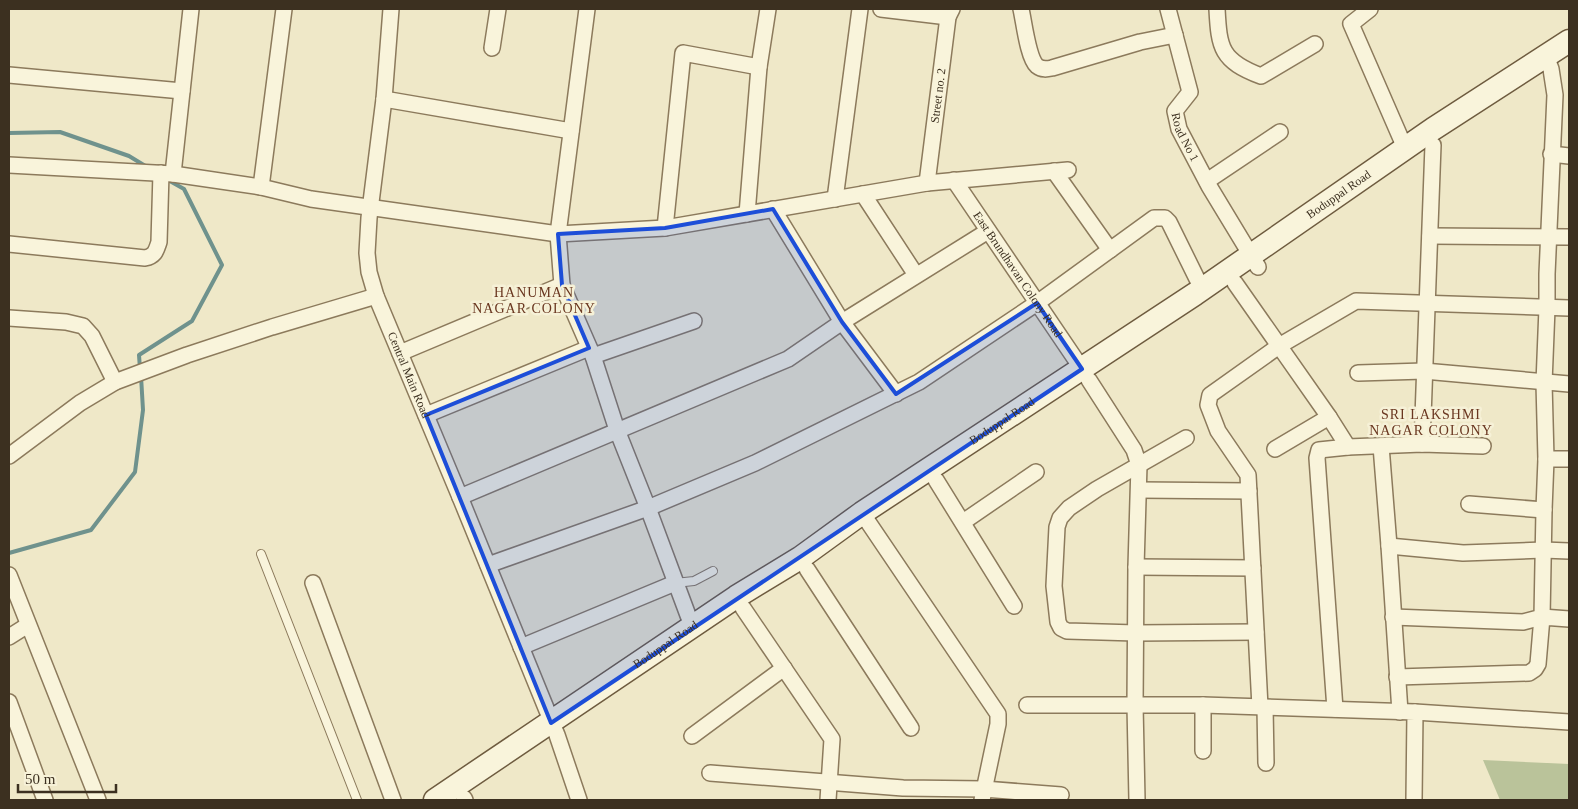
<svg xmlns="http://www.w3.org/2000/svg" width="1578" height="809" viewBox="0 0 1578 809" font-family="'Times New Roman',serif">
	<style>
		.cemetery { fill: #bac39a }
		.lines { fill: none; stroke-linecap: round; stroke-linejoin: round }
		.stream { stroke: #6f928d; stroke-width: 4 }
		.lane-casing { stroke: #8c7a5c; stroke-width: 10 }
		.street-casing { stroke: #8c7a5c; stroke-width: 18 }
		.secondary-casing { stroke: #6e5b3f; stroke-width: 25 }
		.lane { stroke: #f9f4db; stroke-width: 8 }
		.street { stroke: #f9f4db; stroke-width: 15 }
		.secondary { stroke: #f9f4db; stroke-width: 22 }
		.marked { fill: #1d4ed8; fill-opacity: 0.2; stroke: #1d4ed8; stroke-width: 4; stroke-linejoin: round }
		.labels { text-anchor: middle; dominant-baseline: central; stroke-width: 5; stroke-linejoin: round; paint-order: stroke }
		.street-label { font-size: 12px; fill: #3c3020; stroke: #f6f1d7 }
		.neighbourhood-label { font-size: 14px; letter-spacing: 1px; fill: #69361f; stroke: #f6f1d7 }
	</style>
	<rect width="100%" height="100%" fill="#efe8c8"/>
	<polygon class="cemetery" points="1483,760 1569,764 1569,800 1500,800"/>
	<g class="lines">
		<g class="stream">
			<polyline points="9,133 60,132 129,156 147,167"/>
			<polyline points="140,369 139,355 192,321 222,265 184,189 168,180"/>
			<polyline points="9,553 91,530 135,472 143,410 141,376"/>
		</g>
		<defs>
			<g id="lane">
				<polyline points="261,554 357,800"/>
				<polyline points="675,583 694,581 713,571"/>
			</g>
			<g id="street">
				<path id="s1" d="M391 9 384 99 369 218 367 253 369 272 376 296 460 497 557 735 579 800"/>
				<polyline points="587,9 558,234 562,285 593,356 617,430 648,508 692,626"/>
				<polyline points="881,9 948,17"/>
				<path d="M1021 9C1024 22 1028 58 1037 66 1042 70 1047 69 1052 68L1140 42 1175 35"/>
				<path id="s2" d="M1168 9 1190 92 1175 111 1179 129 1209 186 1258 267"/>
				<path d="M1217 9C1219 48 1221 61 1261 76L1315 44"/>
				<polyline points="1370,9 1351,24 1405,148"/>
				<polyline points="492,48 498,9"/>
				<polyline points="9,75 182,91"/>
				<polyline points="384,99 571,131"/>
				<polyline points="1551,154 1569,156"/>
				<polyline points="9,165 173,174 261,187 311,199 558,234 665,228 927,183 1068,170"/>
				<polyline points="1054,171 1110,250"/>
				<polyline points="173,174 191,9"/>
				<path id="s3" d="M954 180 1082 369"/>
				<polyline points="1207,181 1280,132"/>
				<path id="s4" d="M927 183 948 17 952 9"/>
				<polyline points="261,187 284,9"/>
				<polyline points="863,194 916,275"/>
				<polyline points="835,199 860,9"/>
				<polyline points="773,209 842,322 896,394"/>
				<polyline points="747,214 759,67 768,9"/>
				<polyline points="665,228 683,53 759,67"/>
				<polyline points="1430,236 1569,237"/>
				<path d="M9 244 145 258C155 256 156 251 159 242L161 173"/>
				<polyline points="1235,283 1329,417 1348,447"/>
				<polyline points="9,318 66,322 83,326 92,336 115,382"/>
				<polyline points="400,353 562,285"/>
				<polyline points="593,356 694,321"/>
				<polyline points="1358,373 1424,371 1569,384"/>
				<polyline points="1089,380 1134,450 1139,465 1136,567 1135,705 1137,800"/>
				<polyline points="426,415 589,348"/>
				<polyline points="1186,438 1097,489 1069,508 1060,518 1057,527 1054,586 1058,622 1061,628 1067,631 1136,633 1256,632"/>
				<polyline points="1422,444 1433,145"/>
				<polyline points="1381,446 1389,546 1400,712"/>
				<polyline points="1275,449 1329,417"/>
				<polyline points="9,456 80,403 115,382 187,355 272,327 376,296"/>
				<polyline points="1546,459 1569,459"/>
				<polyline points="936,480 1014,606"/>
				<polyline points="1139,490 1249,491"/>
				<polyline points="460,497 788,359 842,322 988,231"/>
				<polyline points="1469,504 1544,510"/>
				<polyline points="862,513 998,714 998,724 982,800"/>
				<polyline points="963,522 1036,472"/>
				<polyline points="1389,546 1463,553 1543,550 1569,551"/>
				<polyline points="488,565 648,508 755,463 919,382 1037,303 1154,218 1165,218 1169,222 1202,289"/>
				<polyline points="1136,567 1253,568"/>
				<polyline points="807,569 911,728"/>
				<polyline points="9,575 98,800"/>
				<polyline points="313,583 393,800"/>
				<polyline points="743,608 832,739 828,800"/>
				<polyline points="1393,617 1523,622 1542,617 1544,510 1546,459 1544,383 1547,308 1547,274 1555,95 1551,69 1546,56"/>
				<polyline points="9,637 28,625"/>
				<polyline points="521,647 675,583"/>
				<polyline points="1397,677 1529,673 1535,669 1538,664 1542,617 1569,619"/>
				<polyline points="9,702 45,800"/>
				<polyline points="1027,705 1203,705 1415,712 1414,800"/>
				<polyline points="1203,705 1203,751"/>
				<polyline points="1260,707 1248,475 1218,431 1208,405 1210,395 1279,346 1356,301 1569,308"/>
				<polyline points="1265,707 1266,763"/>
				<polyline points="1335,709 1317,458 1319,450 1348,447 1422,444 1483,446"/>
				<polyline points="1415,712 1569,722"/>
				<polyline points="692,736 784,668"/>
				<polyline points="710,773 903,788 984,789 1061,795"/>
				<polyline points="464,798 465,800"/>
			</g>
			<g id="secondary">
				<path id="s5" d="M435 800 736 597 800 558 862 513 1195 294 1433 129 1569 41"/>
			</g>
		</defs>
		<use href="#lane" class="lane-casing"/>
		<use href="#street" class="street-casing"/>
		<use href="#secondary" class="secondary-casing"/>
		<use href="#lane" class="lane"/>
		<use href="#street" class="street"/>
		<use href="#secondary" class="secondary"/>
	</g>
	<path class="marked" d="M773 209 842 322 896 394 1037 303 1082 369 551 723 426 415 589 348 562 285 558 234 665 228Z"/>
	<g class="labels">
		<g class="street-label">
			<text stroke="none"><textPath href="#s4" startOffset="88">Street no. 2</textPath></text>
			<text stroke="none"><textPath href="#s2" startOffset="138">Road No 1</textPath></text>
			<text stroke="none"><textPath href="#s5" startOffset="1088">Boduppal Road</textPath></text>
			<text stroke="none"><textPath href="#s3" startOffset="114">East Brundhavan Colony Road</textPath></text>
			<text stroke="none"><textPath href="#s1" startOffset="375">Central Main Road</textPath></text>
			<text stroke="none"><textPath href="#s5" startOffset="682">Boduppal Road</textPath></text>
			<text stroke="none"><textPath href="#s5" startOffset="278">Boduppal Road</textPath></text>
		</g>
		<g class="neighbourhood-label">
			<text x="534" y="292">HANUMAN<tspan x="534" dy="16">NAGAR COLONY</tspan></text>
			<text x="1431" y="414">SRI LAKSHMI<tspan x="1431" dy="16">NAGAR COLONY</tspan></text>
		</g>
	</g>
	<rect width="1578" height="809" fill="none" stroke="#3c3020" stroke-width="20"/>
	<path d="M18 784v8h98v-8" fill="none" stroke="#3c3020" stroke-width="2.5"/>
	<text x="25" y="784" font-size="15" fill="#3c3020" stroke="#f6f1d7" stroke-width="4" paint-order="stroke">50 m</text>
</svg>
